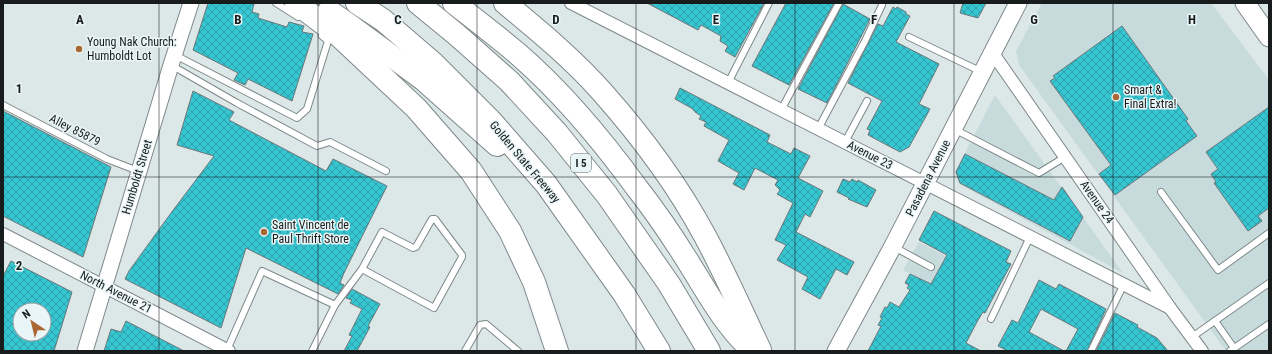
<svg xmlns="http://www.w3.org/2000/svg" width="1272" height="354" viewBox="0 0 1272 354" font-family="'Roboto Condensed',sans-serif">
	<style>
		.built { fill: #c7dbdd }
		.building { fill: url(#building-cross-hatch); stroke: #6b7576; fill-rule: evenodd }
		.lines { fill: none; stroke-linecap: round; stroke-linejoin: round }
		.service-casing { stroke: #7e8889; stroke-width: 8 }
		.minor-casing { stroke: #7e8889; stroke-width: 14 }
		.tertiary-casing { stroke: #7e8889; stroke-width: 17 }
		.secondary-casing { stroke: #7e8889; stroke-width: 19 }
		.primary-casing { stroke: #7e8889; stroke-width: 21 }
		.motorway-casing { stroke: #7e8889; stroke-width: 24 }
		.service { stroke: #fff; stroke-width: 6 }
		.minor { stroke: #fff; stroke-width: 12 }
		.tertiary { stroke: #fff; stroke-width: 15 }
		.secondary { stroke: #fff; stroke-width: 17 }
		.primary { stroke: #fff; stroke-width: 19 }
		.motorway { stroke: #fff; stroke-width: 22 }
		.grid { fill: none; stroke: #181c1d; stroke-width: 1; stroke-opacity: 0.55 }
		.poi-dot { fill: #a96733; stroke: #e9f5f6; stroke-width: 1.5 }
		.labels { text-anchor: middle; dominant-baseline: central; stroke-width: 3; stroke-linejoin: round; paint-order: stroke }
		.shield { fill: #e9f5f6; stroke: #575d5e; stroke-width: 1 }
		.shield-label { font-size: 11px; font-weight: bold; fill: #181c1d }
		.poi-label { font-size: 12px; fill: #181c1d; stroke: #e9f5f6; text-anchor: start }
		.street-label { font-size: 12px; fill: #181c1d; stroke: #e9f5f6 }
		.grid-label { font-size: 13px; text-anchor: middle; font-weight: bold; fill: #181c1d; stroke: #e9f5f6; stroke-width: 3; stroke-linejoin: round; paint-order: stroke }
	</style>
	<defs>
		<pattern id="building-cross-hatch" width="8" height="8" patternUnits="userSpaceOnUse"><rect width="8" height="8" fill="#36c6d2"/><path d="M0 0l8 8M0 8l8-8" fill="none" stroke="#2da0aa"/></pattern>
	</defs>
	<rect width="100%" height="100%" fill="#dce7e8"/>
	<g class="built">
		<polygon points="1042,3 1211,3 1269,80 1269,351 1226,351 1019,65 1016,51"/>
		<polygon points="995,95 1123,273 959,184 955,172"/>
		<polygon points="919,242 1001,283 985,313 903,270"/>
	</g>
	<g class="building">
		<polygon points="208,3 248,3 254,4 252,12 259,14 258,18 287,27 289,22 304,26 302,32 313,34 292,101 248,79 245,85 234,80 238,73 193,50"/>
		<polygon points="647,3 764,3 735,57 725,51 728,46 720,41 721,36 701,25 698,30"/>
		<polygon points="786,3 834,3 789,85 752,66"/>
		<polygon points="963,3 986,3 978,18 960,13"/>
		<polygon points="843,4 870,19 827,103 798,89"/>
		<polygon points="893,7 896,9 897,7 906,12 906,14 910,16 896,42 939,64 919,104 930,109 909,147 900,152 868,135 870,130 867,129 882,101 848,83 878,24 883,26"/>
		<polygon points="1122,26 1188,119 1186,121 1197,136 1115,195 1099,174 1111,165 1050,81 1055,78 1053,76"/>
		<polygon points="680,88 770,135 767,142 791,154 794,148 810,156 798,178 823,191 810,217 805,214 796,232 854,262 847,275 836,269 820,299 802,289 808,277 777,260 786,245 775,240 793,203 777,194 780,190 775,185 778,180 755,168 744,190 733,184 739,173 718,161 729,140 704,126 706,122 699,119 701,116 695,112 695,111 693,110 693,109 675,99"/>
		<polygon points="193,91 234,112 229,120 326,171 333,159 387,186 344,273 340,283 344,285 338,294 246,248 221,328 125,279 129,271 171,213 214,156 177,145"/>
		<polygon points="1269,107 1269,208 1258,216 1262,221 1248,231 1214,183 1216,182 1211,174 1218,169 1206,152"/>
		<polygon points="3,111 111,167 83,257 3,216"/>
		<polygon points="965,154 1054,200 1062,187 1083,217 1070,241 960,183 956,172"/>
		<polygon points="843,179 850,182 852,179 857,182 858,180 876,190 867,207 848,199 849,198 837,192"/>
		<polygon points="934,211 1011,251 1006,262 1011,264 985,313 983,312 978,320 966,343 981,351 868,351 881,326 878,325 882,318 880,317 885,307 887,308 890,302 899,307 910,290 907,288 909,285 905,283 910,274 931,284 947,255 919,240"/>
		<path d="M11 261 72 292 54 351H3V276ZM20 310H44V334H20Z"/>
		<polygon points="1039,280 1056,289 1059,284 1106,309 1087,351 1066,351 1078,329 1041,309 1029,332 1064,351 1008,351 998,346 1012,320 1018,323"/>
		<polygon points="352,289 380,304 368,326 370,327 357,351 344,351 352,336 349,335 362,309 350,303 352,300 346,298"/>
		<polygon points="1115,313 1138,325 1137,327 1157,338 1168,351 1096,351"/>
		<polygon points="126,321 184,351 104,351 111,329 121,332"/>
	</g>
	<g class="lines">
		<defs>
			<g id="service">
				<polyline points="276,3 298,17"/>
				<polyline points="909,37 982,72"/>
				<polyline points="175,55 297,118 307,109 328,41 322,36"/>
				<polyline points="171,65 237,103 317,146 330,142 386,171"/>
				<polyline points="728,83 769,3"/>
				<polyline points="3,105 107,159 138,171"/>
				<polyline points="781,110 839,3"/>
				<polyline points="818,129 865,41 882,5"/>
				<polyline points="954,129 1039,173 1065,157"/>
				<polyline points="845,142 867,101"/>
				<polyline points="1161,192 1218,270 1269,233"/>
				<polyline points="894,247 931,267"/>
				<polyline points="991,319 1030,237"/>
				<polyline points="1215,321 1234,348"/>
				<polyline points="1192,337 1269,283"/>
				<polyline points="227,350 262,271 335,305"/>
				<polyline points="312,351 335,305 362,269 382,232 413,248 416,247 432,219 435,219 462,255 462,257 434,308 362,269"/>
				<polyline points="465,351 480,325 486,324 518,351"/>
				<polyline points="1091,351 1124,284"/>
				<polyline points="1230,351 1269,324"/>
			</g>
			<g id="minor">
				<polyline points="571,3 1170,308"/>
				<polyline points="992,52 1170,308 1202,351"/>
				<polyline points="3,234 229,351"/>
			</g>
			<polyline id="tertiary" points="85,351 171,65 191,3"/>
			<polyline id="secondary" points="836,351 893,246 1018,3"/>
			<polyline id="primary" points="1245,3 1269,37"/>
			<g id="motorway">
				<polyline points="296,3 337,34 416,108 471,171 510,231 534,282 557,351"/>
				<polyline points="357,3 383,20 432,62 491,121 546,184 624,294 659,351"/>
				<polyline points="418,3 457,35 509,81 557,133 607,195 669,284 709,351"/>
				<path d="M454 3C476 20 498 37 518 54 563 93 602 140 637 188 655 211 672 236 687 260 707 292 725 326 753 351"/>
				<path d="M505 3C539 31 574 60 603 93 642 137 677 184 705 236 725 273 742 312 760 350"/>
				<polyline points="329,11 352,27 424,80 497,145"/>
			</g>
		</defs>
		<use href="#service" class="service-casing"/>
		<use href="#minor" class="minor-casing"/>
		<use href="#tertiary" class="tertiary-casing"/>
		<use href="#secondary" class="secondary-casing"/>
		<use href="#primary" class="primary-casing"/>
		<use href="#motorway" class="motorway-casing"/>
		<use href="#service" class="service"/>
		<use href="#minor" class="minor"/>
		<use href="#tertiary" class="tertiary"/>
		<use href="#secondary" class="secondary"/>
		<use href="#primary" class="primary"/>
		<use href="#motorway" class="motorway"/>
	</g>
	<path class="grid" d="M159 3V351M318 3V351M477 3V351M636 3V351M795 3V351M954 3V351M1113 3V351M3 177H1269"/>
	<g class="poi-dot">
		<circle cx="79" cy="49" r="4"/>
		<circle cx="1116" cy="97" r="4"/>
		<circle cx="264" cy="232" r="4"/>
	</g>
	<g class="labels">
		<rect class="shield" x="571" y="154" width="20" height="18" rx="3"/>
		<g class="shield-label">
			<text x="581" y="163">I 5</text>
		</g>
		<g class="poi-label">
			<text x="87" y="42">Young Nak Church:<tspan x="87" dy="14">Humboldt Lot</tspan></text>
			<text x="1124" y="90">Smart &amp;<tspan x="1124" dy="14">Final Extra!</tspan></text>
			<text x="272" y="225">Saint Vincent de<tspan x="272" dy="14">Paul Thrift Store</tspan></text>
		</g>
		<g class="street-label">
			<text transform="translate(75 130) rotate(27)">Alley 85879</text>
			<text transform="translate(870 155) rotate(27)">Avenue 23</text>
			<text transform="translate(525 162) rotate(50)">Golden State Freeway</text>
			<text transform="translate(137 177) rotate(-73)">Humboldt Street</text>
			<text transform="translate(928 178) rotate(-63)">Pasadena Avenue</text>
			<text transform="translate(1097 202) rotate(55)">Avenue 24</text>
			<text transform="translate(116 292) rotate(27)">North Avenue 21</text>
		</g>
	</g>
	<g class="grid-label">
		<text x="80" y="24">A</text>
		<text x="238" y="24">B</text>
		<text x="398" y="24">C</text>
		<text x="556" y="24">D</text>
		<text x="716" y="24">E</text>
		<text x="874" y="24">F</text>
		<text x="1034" y="24">G</text>
		<text x="1192" y="24">H</text>
		<text x="19" y="93">1</text>
		<text x="19" y="270">2</text>
	</g>
	<rect width="1272" height="354" fill="none" stroke="#181c1d" stroke-width="8"/>
	<g transform="translate(32 322) rotate(325)"><circle r="19" fill="#e9f5f6" stroke="#959e9f"/>
	<path d="M0-3L7 15L0 10L-7 15Z" fill="#a96733"/>
	<text y="-6" font-size="11" font-weight="bold" text-anchor="middle" fill="#181c1d">N</text>
	</g>
</svg>
